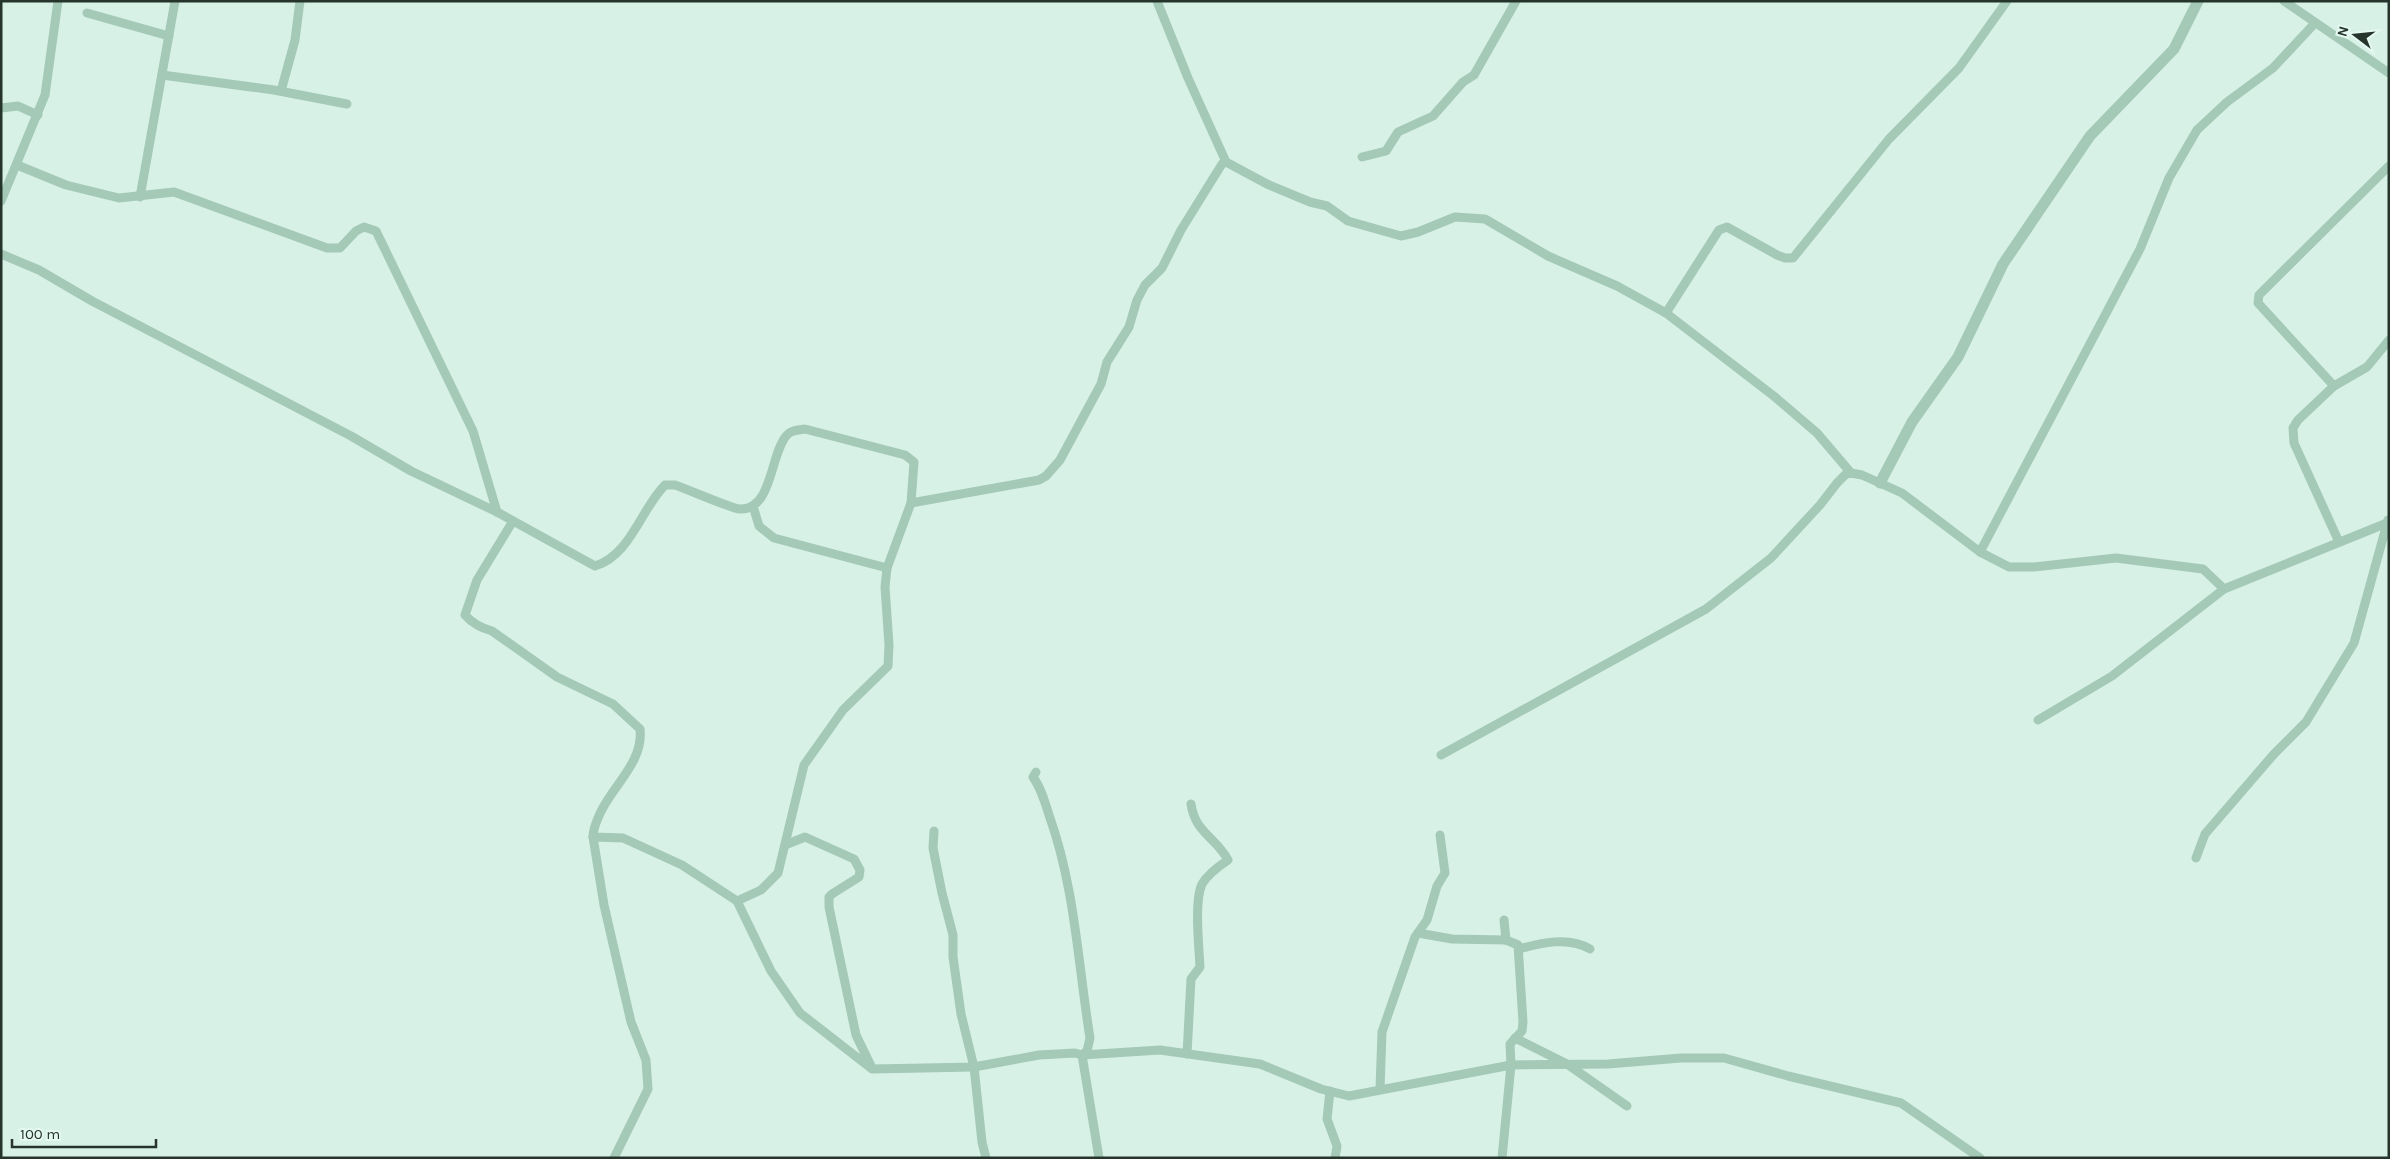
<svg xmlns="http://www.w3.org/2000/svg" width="2390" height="1159" viewBox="0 0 2390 1159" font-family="Karla,sans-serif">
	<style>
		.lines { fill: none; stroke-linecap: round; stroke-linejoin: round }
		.minor { stroke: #a4c9b7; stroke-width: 9 }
		.tertiary { stroke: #a4c9b7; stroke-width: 11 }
	</style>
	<rect width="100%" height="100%" fill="#d8f1e7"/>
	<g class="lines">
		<g class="minor">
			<polyline points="1157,1 1188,78 1226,162"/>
			<polyline points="2284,1 2389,73"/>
			<polyline points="87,13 169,36"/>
			<polyline points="162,75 274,90 347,104"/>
			<polyline points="281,91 295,40 300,1"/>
			<polyline points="1,108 18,106 38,115"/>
			<polyline points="1362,157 1386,151 1398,132 1433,116 1463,82 1474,75 1516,1"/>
			<polyline points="17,165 66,185 119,198 174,192 327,248 340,248 356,231 364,227 376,231 473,431 497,512"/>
			<polyline points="2389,166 2266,288 2259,295 2258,303 2334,386 2367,367 2389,340"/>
			<polyline points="140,197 175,1"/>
			<polyline points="1,201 45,95 58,1"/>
			<path d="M1 254 39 270 92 301 351 436 411 471 497 512 595 566C630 556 641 509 665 485H675C687 489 732 509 740 509 773 510 770 453 787 435 791 430 799 430 805 429L905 455 914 462 911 503 887 568 885 587 889 645 888 666 843 710 804 765 778 873 761 890 737 901"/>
			<polyline points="1666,313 1719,230 1727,227 1777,255 1785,258 1793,258 1889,139 1959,68 2007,1"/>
			<polyline points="2334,386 2298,420 2293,428 2294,443 2339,542"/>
			<polyline points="911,503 1039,480 1046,476 1060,460 1101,384 1107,362 1129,327 1137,300 1145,285 1162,268 1181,230 1222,164 1226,162 1267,184 1310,202 1327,206 1348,221 1401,236 1418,232 1455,217 1485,219 1548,256 1617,286 1666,313 1775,397 1817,433 1851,473"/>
			<polyline points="753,506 759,526 774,538 887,568"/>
			<path d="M513 521 477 580 465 615C473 624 481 628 492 631L557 677 613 704 640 729C644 764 609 788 598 818 595 825 593 830 593 837"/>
			<polyline points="1980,552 2140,249 2169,178 2197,130 2227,102 2273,68 2315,23"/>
			<polyline points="2038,720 2112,676 2224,589 2387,523"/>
			<polyline points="1441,755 1706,609 1771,558 1820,505 1837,483 1846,474 1851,473 1862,475 1902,493 1980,552 2009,567 2034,567 2116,558 2203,569 2224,589"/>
			<path d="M1036 772 1033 777C1041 788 1045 802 1049 815 1075 887 1078 964 1090 1038L1087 1051 1082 1055 1099 1158"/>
			<polyline points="934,831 933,848 942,893 953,935 953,957 961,1014 974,1067 982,1142 986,1158"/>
			<polyline points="785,845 805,837 854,859 860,870 859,877 832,894 829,897 829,907 856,1035 871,1066"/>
			<polyline points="2196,858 2205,834 2274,754 2306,722 2354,643 2388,520"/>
			<polyline points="1418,933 1452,939 1506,940"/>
			<path d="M1519 949C1540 943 1569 936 1590 949"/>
			<polyline points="1515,1038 1567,1064 1627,1106"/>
			<path d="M1187 1054 1191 979 1200 967C1199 947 1194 901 1202 884 1208 874 1219 866 1228 860 1216 837 1195 833 1191 804"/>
			<polyline points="1380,1089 1382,1032 1415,937 1427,920 1437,886 1445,873 1440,835"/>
			<polyline points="1330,1091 1327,1119 1337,1146 1335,1158"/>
			<polyline points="614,1158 648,1089 646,1060 631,1022 604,905 593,837 623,838 682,865 737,901 771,971 800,1013 872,1069 974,1067 1039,1055 1075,1053 1082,1055 1160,1050 1260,1064 1321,1089 1349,1096 1511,1065 1608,1064 1681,1058 1724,1058 1788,1076 1901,1103 1980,1158"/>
			<polyline points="1502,1158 1511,1065 1510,1044 1522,1031 1523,1022 1518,945 1506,940 1504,920"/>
		</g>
		<polyline class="tertiary" points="1880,483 1912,422 1958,357 2003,264 2090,136 2174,49 2198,1"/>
	</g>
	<rect width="2390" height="1159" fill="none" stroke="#26352b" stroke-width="5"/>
	<g transform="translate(2355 35) rotate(286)" stroke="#e4f9f1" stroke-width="4" paint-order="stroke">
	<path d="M0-4L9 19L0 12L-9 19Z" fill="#26352b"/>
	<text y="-8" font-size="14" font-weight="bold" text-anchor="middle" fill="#26352b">N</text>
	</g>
	<path d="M12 1139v8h144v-8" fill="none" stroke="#26352b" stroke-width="2.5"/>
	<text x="20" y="1139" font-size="15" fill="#26352b" stroke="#e4f9f1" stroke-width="4" paint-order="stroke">100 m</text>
</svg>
